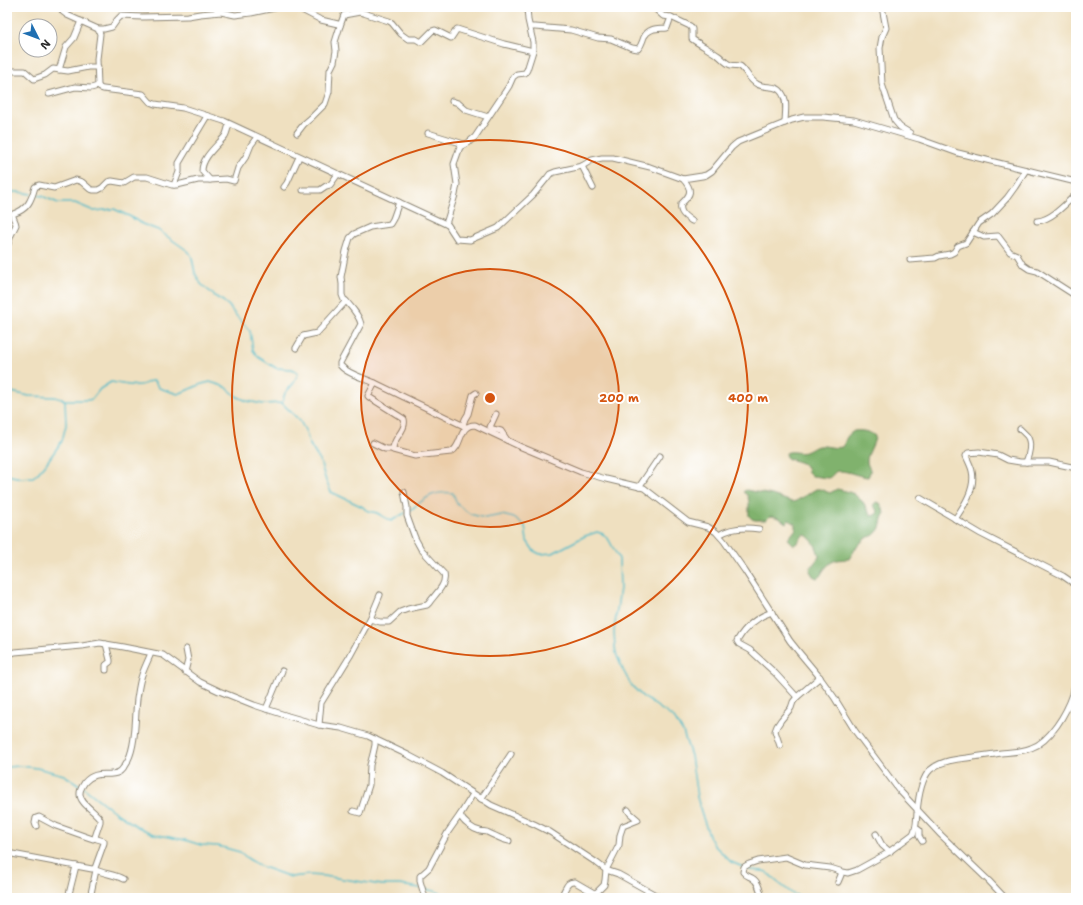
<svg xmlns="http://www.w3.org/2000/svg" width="1083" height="905" viewBox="0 0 1083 905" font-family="'Shantell Sans',sans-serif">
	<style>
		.forest { fill: #80b26d; stroke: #566e4c }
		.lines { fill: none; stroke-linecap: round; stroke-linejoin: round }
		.stream { stroke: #4dbac7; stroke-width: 1.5 }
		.minor-casing { stroke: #8d8676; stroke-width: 7 }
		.minor { stroke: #fff; stroke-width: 5 }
		.ring { fill: none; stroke: #d5540f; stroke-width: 2 }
		.centre { fill: #d5540f; stroke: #fff; stroke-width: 2 }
		.ring-label { font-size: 12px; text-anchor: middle; font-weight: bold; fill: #d5540f; stroke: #fff; stroke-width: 4; stroke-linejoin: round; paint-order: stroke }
	</style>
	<rect width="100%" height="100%" fill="#fff"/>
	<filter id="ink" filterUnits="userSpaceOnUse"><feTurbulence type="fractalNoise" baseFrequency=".025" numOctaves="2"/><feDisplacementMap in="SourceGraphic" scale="8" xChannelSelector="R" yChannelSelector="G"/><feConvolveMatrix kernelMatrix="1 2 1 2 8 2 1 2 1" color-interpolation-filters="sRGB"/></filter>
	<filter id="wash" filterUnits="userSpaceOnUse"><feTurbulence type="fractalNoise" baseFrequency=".012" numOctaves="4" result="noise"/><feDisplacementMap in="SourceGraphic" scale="16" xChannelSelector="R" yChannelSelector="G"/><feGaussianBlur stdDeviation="0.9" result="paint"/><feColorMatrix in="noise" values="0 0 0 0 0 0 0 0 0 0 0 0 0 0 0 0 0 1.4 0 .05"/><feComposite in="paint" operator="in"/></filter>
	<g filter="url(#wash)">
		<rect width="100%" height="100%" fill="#efe0c0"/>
		<g class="forest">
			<path d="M854 431C860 430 870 431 875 436 875 444 866 455 867 462 868 469 873 468 868 477 857 476 849 471 839 471 833 471 833 477 828 478 824 478 816 476 812 476L808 472C808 461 794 462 787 458L786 453C792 450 798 454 805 452 810 451 815 446 819 446 827 445 832 449 842 447 847 440 844 437 854 431Z"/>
			<path d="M816 489H820L830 493 837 489 846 491 854 494 863 502 871 516 875 515 878 512 873 505 876 502 880 503 885 513C879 521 884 525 876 533 873 537 869 536 865 539 858 544 853 552 849 559 836 560 832 559 823 571 821 574 821 576 817 578L813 576 810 571 811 567 819 557C818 548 812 538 804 534L797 543 794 545 788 539 796 529V525L789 520 786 523 779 518 772 516 769 517 766 520H755L752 519 749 516C748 508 752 496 743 492L746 490 772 495 792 502 796 501Z"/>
		</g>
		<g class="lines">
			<g class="stream">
				<polyline points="7,192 19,192 31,194"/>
				<polyline points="35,195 42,196 58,203 75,203 94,211 114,209 131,217 142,224 158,230 188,251 191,255 192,258 195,273 201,284 216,297 223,301 229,306 233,312 250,331 253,350 258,357 276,368 292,369 296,371 298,374 293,384 285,393 282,403"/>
				<path d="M7 391 29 396 55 397 65 400H88L92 399 100 389 111 382C125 384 138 389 150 381H154L159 388 178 394 202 384 210 382 226 387 236 396 247 401 263 404 282 403 300 421 306 432 309 443 320 461 326 481 331 492 363 507 366 510 377 513 391 521 405 513"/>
				<polyline points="7,475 21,478 33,477 37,474 45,465 62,441 66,425 65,400"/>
				<path d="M409 511C425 499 432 490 453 493L457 504 470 514 485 518 502 515 514 518 525 526 527 541 534 551 540 554 553 553 585 536 597 532 603 534 609 540 619 559 620 588 614 631 615 648 617 656 623 670 631 685 642 696 674 718 683 732 691 756 697 797 702 815 710 838 714 845 731 862 743 867"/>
				<polyline points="7,767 20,766 37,768 64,775 81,786"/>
				<polyline points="84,788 116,813 138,827 153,834 185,840 201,845 218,846 240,852 247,858 260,866 291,877 308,875 324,876 382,885 400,885 420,888"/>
				<polyline points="746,868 751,870 763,871 767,872 776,881 793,894 803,898"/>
				<polyline points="424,889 435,891 451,898"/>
			</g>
		</g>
	</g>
	<g filter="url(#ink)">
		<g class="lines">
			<defs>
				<g id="minor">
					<polyline points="60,7 63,12 67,15 98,29 104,29 112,27 117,20 121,16 142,17 188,16 200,14 221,12 235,15 251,13 279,7"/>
					<polyline points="296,7 321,20 338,24 340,26 335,42 336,51 334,62 330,70 329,92 325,104 311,118 304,124 297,133"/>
					<polyline points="360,7 359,10 360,12 389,21 392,23 401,34 408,39 416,39 421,42 432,31 435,30 451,38 457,29 504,44 533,51"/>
					<path d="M653 7 663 16 671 17 690 26 692 29V39C701 45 710 50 719 56 722 58 726 64 731 65 734 66 737 65 740 66 746 70 749 80 757 84 765 89 777 84 782 93 788 101 785 114 785 123"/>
					<polyline points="882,7 886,28 882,37 880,48 882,84 894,120 900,127 910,133"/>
					<polyline points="340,26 344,15 360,12"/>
					<path d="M530 27H535L571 30 598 38 611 39 632 48 638 49C642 45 642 42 644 37 649 27 659 29 667 28L671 17"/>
					<polyline points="98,29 100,34 97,59 98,86"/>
					<polyline points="59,70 66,47 74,38 81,21"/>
					<polyline points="7,71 25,71 34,79 45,75 53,69 68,71 88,67 98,67"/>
					<polyline points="49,94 75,87 91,88 98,86 100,88 103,89 143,94 150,102 155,104 183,108 224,121 448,225 457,239 470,240 498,228 533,195 547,178 550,174 555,172 582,166 592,160 602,158 613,158 650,167 683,179 702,176 706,175 712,171 732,147 738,142 792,120 804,117 823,117 854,120 919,139 958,153 1076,182"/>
					<polyline points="452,101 458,103 466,110 488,117"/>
					<polyline points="428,133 464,144"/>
					<polyline points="582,166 593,188"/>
					<path d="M683 179C693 190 691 195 681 204 679 213 686 217 692 221"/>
					<polyline points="210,180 226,179 234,181 238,168 247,155 251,145 257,137"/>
					<polyline points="174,185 179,172 179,163 207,116"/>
					<polyline points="284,187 287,183 299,157"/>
					<polyline points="303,190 320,190 326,186 330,185 338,174"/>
					<path d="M1037 221C1051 220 1066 204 1076 194"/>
					<polyline points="446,224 455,195 457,184 454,164 460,147 469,142 475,137 509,86 513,77 517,74 525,73 527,70 533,51 533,42 528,20 527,7"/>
					<polyline points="973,232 984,237 998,236 1010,252 1017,255 1023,265 1029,269 1037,271 1076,296"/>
					<path d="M7 247C9 239 12 232 16 225 16 221 12 218 13 214 28 209 31 201 35 187L39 185 54 188 76 180 82 182 90 189 93 190H98L102 188 108 182 112 181 124 183 134 177H147L172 185H177L198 180H210L202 171C202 157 217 146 225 136 227 133 228 127 229 124"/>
					<polyline points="910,260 935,258 939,256 950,254 954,252 958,246 966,243 979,223 992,214 1007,198 1015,187 1026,170"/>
					<path d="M346 301C352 308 359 315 361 324L340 363V365C347 374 364 378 375 383L368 396 369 397 404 419C407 431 392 438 393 450L415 456 451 452C463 446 458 425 475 425L519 446 581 472 606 479 644 488 688 522 708 527 716 532 724 541 745 571 790 641 798 651 818 675 834 697 855 731 899 790 941 835 989 881 1005 898"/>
					<polyline points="296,348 303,336 317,333 346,301 344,300 342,295 342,284 341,277 346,251 350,238 354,234 370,227 390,224 393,219 399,202"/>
					<polyline points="375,383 466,427"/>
					<polyline points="496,414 490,427 493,429 501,431 507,440"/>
					<polyline points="463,425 465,419 468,414 473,395 476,393"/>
					<path d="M1020 429C1022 431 1025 434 1027 436 1032 443 1029 455 1026 462"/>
					<polyline points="373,443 385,449 393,449"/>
					<polyline points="639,487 660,456"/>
					<polyline points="920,498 981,534 1063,576 1076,585"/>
					<path d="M955 519C964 506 976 488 972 471 971 466 968 461 966 456L968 453 979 452 998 455 1008 460 1020 462H1049L1076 468"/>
					<path d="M719 535C731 527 745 527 759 529"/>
					<path d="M772 612C757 617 745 627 737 641L739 644 750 650 775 673 797 697"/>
					<polyline points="370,619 380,595"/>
					<polyline points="7,664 8,660 11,653 15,652 82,646 100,643 123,647 163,655 200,682 219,691 254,705 288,716 319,725 341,728 368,736 408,755 442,773 491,805 534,824 550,832 597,863 606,870 618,874 661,898"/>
					<polyline points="106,670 106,665 110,662 110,660 106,644"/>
					<polyline points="185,672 188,660 186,649"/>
					<polyline points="266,709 282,671"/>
					<path d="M319 725 321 703 350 656 370 619 380 622H389L400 612 408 609 427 605 429 603C435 594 447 585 444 574L421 549 415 538 407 516V507L404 492"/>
					<polyline points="780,746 775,731 777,726 781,720 791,708 793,702 797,697 820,677"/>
					<path d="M473 794 460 815C463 822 472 829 480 831 483 832 486 831 489 833 496 836 502 840 509 841"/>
					<polyline points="481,799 511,754"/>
					<polyline points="353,811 360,813 369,785 370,765 373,754 375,745 375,739"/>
					<polyline points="36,826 35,823 36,818 39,817 56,826 87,837 93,839 96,838"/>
					<polyline points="916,828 919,830 919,836 922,841"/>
					<polyline points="876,834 882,845 890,852"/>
					<path d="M7 853 92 869 95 868 104 843V841L97 839 95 837 100 822V819C95 811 79 803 80 793 80 789 83 785 85 782 97 769 107 778 119 772 123 770 126 763 128 760 136 744 135 717 137 699 138 693 139 685 141 678 143 670 148 661 151 653"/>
					<path d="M94 869C103 874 114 874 123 879"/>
					<polyline points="838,882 841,875 841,872"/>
					<path d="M563 893C566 888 567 881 575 882L594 893 597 892 604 885 605 880 606 870 619 845 620 835 623 826 638 820 630 813 628 810"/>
					<polyline points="68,898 76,866"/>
					<polyline points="90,898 96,870"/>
					<polyline points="425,898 420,881 420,876 429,868 448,832 460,815"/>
					<path d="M762 898C760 891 759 882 752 878 748 876 746 876 743 872L744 867 749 864 758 861 786 857 805 865 830 868 843 872 848 873 857 870 886 854 913 834C917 827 916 821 917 813 918 801 921 779 930 770 939 762 955 759 967 758 978 756 990 755 1001 753 1011 752 1021 752 1031 748 1050 742 1067 712 1073 694 1074 689 1075 684 1076 679"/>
				</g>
			</defs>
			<use href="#minor" class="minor-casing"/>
			<use href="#minor" class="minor"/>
		</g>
	</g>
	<circle cx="490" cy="398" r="129" fill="#d5540f" fill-opacity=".12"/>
	<g class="ring">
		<circle cx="490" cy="398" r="129"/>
		<circle cx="490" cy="398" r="258"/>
	</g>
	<circle cx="490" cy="398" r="6" class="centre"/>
	<g class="ring-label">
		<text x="619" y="402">200 m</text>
		<text x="748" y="402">400 m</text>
	</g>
	<rect width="1083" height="905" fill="none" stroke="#fff" stroke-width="24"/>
	<g transform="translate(38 38) rotate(132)"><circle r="19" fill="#ffffff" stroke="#aaaaaa"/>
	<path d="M0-3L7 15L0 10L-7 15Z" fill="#1f6fb2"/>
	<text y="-6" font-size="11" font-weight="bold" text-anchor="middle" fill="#2b2b2b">N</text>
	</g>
</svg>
